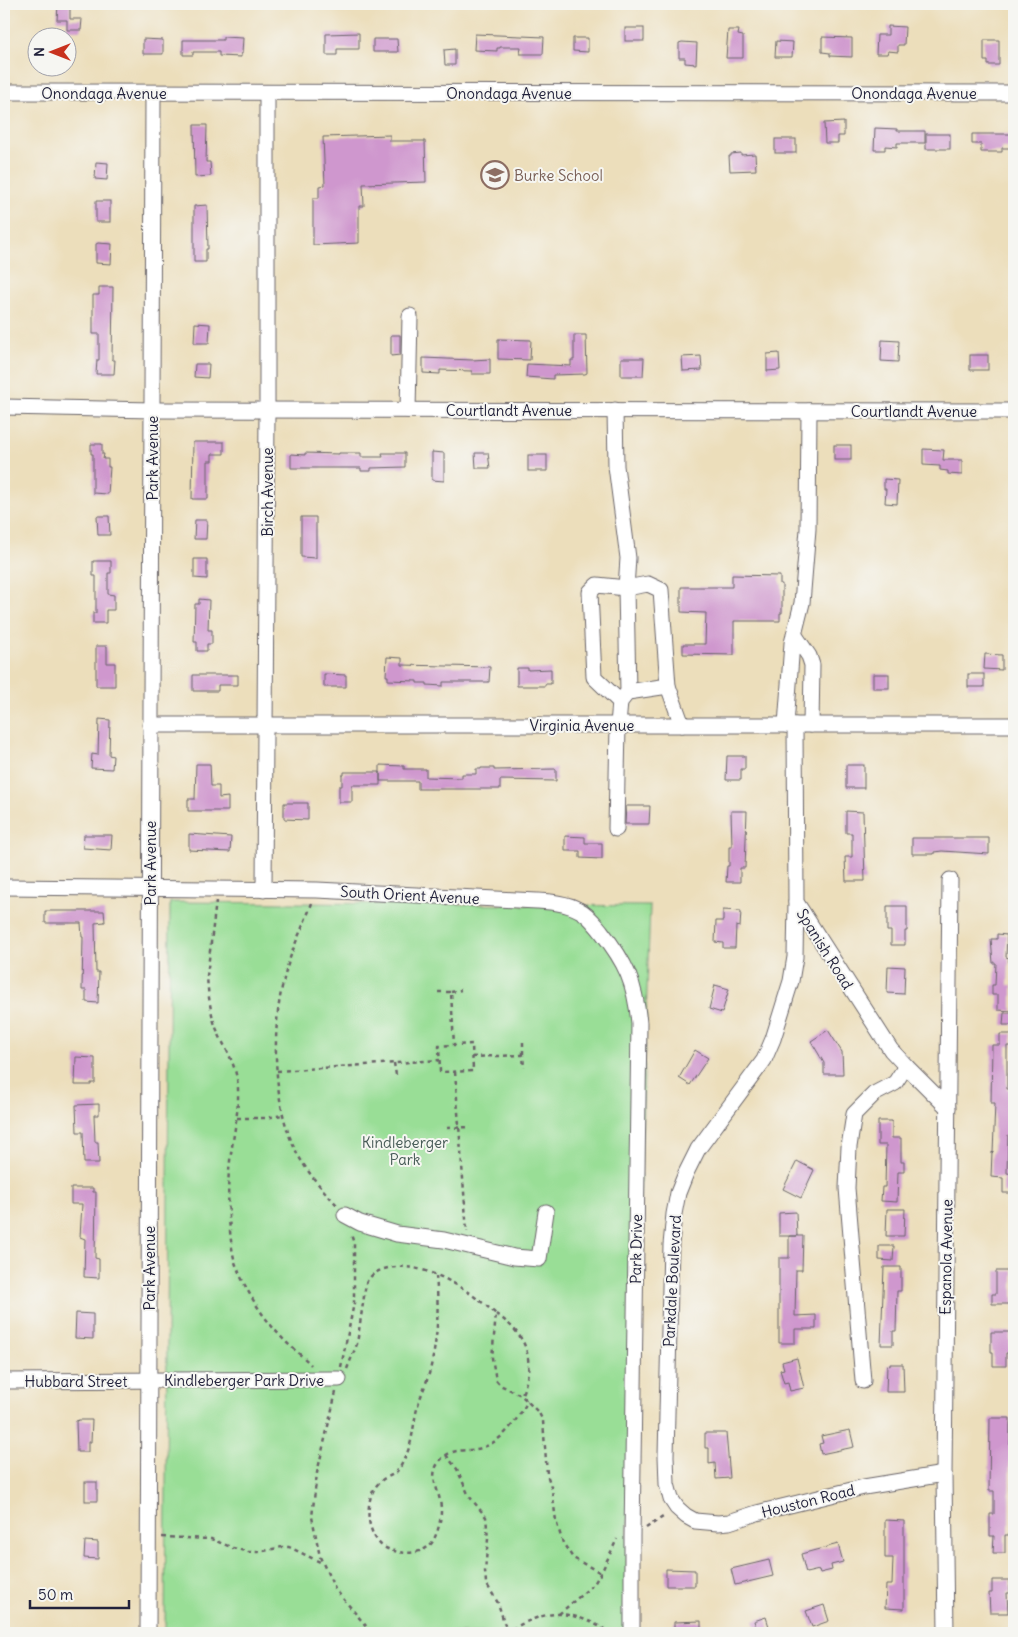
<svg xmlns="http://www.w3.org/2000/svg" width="1018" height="1637" viewBox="0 0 1018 1637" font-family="Delius,sans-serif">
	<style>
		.green { fill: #99de96; stroke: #5e8068 }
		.building { fill: #cf97ce }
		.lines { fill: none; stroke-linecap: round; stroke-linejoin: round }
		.minor-casing { stroke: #696468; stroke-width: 17 }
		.path { stroke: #696468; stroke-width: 2.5; stroke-dasharray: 4 4; stroke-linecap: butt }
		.minor { stroke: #fff; stroke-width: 15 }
		.labels { text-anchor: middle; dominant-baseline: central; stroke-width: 4; stroke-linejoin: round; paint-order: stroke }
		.street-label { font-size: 15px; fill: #22223b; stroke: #f6f6f2 }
		.education-label { font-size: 15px; fill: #785e54; stroke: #f6f6f2; text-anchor: start }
		.park-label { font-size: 15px; fill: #465a56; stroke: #f6f6f2 }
	</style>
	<rect width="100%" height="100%" fill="#f6f6f2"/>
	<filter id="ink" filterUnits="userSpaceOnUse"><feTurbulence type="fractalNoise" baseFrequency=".02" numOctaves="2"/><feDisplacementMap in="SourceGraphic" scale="10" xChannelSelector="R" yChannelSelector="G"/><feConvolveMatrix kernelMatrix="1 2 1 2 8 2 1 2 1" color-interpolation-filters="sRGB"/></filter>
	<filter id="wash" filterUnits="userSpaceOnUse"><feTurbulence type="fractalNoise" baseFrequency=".0096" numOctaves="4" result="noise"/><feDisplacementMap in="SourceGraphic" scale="20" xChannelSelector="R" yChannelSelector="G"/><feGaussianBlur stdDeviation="1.12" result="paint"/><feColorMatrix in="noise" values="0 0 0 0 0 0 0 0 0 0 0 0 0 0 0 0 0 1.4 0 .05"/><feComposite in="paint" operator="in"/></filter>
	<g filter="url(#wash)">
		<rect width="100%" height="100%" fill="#ecdebb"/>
		<polygon class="green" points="170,902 650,906 624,1633 165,1633"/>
		<g id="blocks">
			<g class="building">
				<polygon points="58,4 70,4 70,19 82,19 81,30 67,30 67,20 57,20"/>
				<polygon points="888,26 905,27 904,45 898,45 898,52 888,51 887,54 876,54 877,35 888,35"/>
				<rect x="625" y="28" width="19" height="13"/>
				<polygon points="728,30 739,30 738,35 743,36 743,58 726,58"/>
				<polygon points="359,33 359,49 337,49 337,55 326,55 326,34"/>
				<polygon points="475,34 544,37 543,54 520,54 521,47 500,47 500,48 497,48 497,51 474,50"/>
				<polygon points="223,37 243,38 242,54 241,54 241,57 219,56 219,52 193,52 193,55 183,55 183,40 223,40"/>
				<polygon points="822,37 852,38 852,57 830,56 830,53 822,52"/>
				<polygon points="573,38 588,38 588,52 573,51"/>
				<polygon points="143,39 163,40 163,54 143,54"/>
				<polygon points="373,39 397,39 398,52 373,52"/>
				<polygon points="984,40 999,40 999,65 988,65 988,61 984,61"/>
				<polygon points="776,41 793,42 792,57 775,57"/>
				<polygon points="682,42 697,43 696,64 685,63 685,58 679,58 679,43"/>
				<polygon points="455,49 455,65 445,65 444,50"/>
				<polygon points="844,122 844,136 838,136 838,143 825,143 824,123"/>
				<polygon points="194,125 207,125 206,162 210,162 211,176 195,177"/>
				<polygon points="875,128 897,129 897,131 925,131 925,143 897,143 897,147 885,146 885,150 874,150"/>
				<rect x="926" y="134" width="24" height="15"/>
				<polygon points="972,134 1014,134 1014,148 1002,148 1002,152 981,152 981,144 972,144"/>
				<polygon points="390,135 390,141 425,141 426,182 363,184 364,206 359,206 359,243 313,245 313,198 319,198 319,186 325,185 323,137"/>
				<rect x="775" y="139" width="21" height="14"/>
				<polygon points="741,153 741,155 755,154 756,170 730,171 729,156 731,156 731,154"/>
				<polygon points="96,162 108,163 107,180 95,179"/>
				<rect x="96" y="201" width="14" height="21"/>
				<polygon points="207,205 208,249 206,249 206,262 194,262 194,206"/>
				<polygon points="98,243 112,244 111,264 96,263 96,244"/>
				<polygon points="99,287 113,287 112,360 115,360 114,374 96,374 97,360 99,360 99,334 93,334 93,295 99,295"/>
				<polygon points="195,323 210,324 209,343 194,343"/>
				<polygon points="391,335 400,335 400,355 391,356"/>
				<polygon points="574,335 586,335 587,373 585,374 553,375 553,379 526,377 527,364 571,366 571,360 574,360"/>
				<polygon points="498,339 531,340 530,360 498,359"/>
				<polygon points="882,340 899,341 898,362 881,361"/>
				<polygon points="779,353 780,370 767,371 767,354"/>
				<rect x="970" y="355" width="18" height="15"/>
				<polygon points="701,356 702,370 683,371 682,357"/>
				<polygon points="423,358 472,360 490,359 490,374 472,374 472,371 440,370 440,374 423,373"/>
				<polygon points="621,358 644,358 643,376 621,376"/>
				<polygon points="195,364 209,364 208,378 194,377"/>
				<polygon points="193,442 224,442 224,454 212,454 212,461 208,461 208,499 192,499"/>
				<polygon points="91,444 102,444 102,454 104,454 103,459 108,459 108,467 110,467 108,494 93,493 93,454 91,454"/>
				<rect x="834" y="445" width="17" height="15"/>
				<polygon points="923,449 944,450 943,460 962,460 962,475 948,474 948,471 940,470 940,466 923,465"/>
				<polygon points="432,452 444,453 444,481 432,480"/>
				<polygon points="305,453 339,454 339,453 361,453 361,457 383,457 382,453 405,453 405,467 371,468 371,471 361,471 361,468 291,468 291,454 305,455"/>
				<polygon points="475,453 488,453 490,468 476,468"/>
				<rect x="528" y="455" width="19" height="16"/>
				<polygon points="884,479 898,480 897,504 885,503 886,489 884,489"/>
				<polygon points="97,516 109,516 110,535 98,535"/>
				<polygon points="301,517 316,517 316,558 301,557"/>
				<polygon points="195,520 207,520 206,539 194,539"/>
				<polygon points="194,559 207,559 207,579 194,578"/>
				<polygon points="93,561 111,561 111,573 108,573 108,594 114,595 114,610 106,610 106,623 93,623 93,613 96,613 96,576 93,576"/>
				<polygon points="732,575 780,576 780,584 782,584 782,613 780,613 780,621 734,621 734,655 683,654 683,644 705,644 706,613 681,612 681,587 732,587"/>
				<polygon points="199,599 209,600 208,630 212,630 212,644 207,644 207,651 197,651 197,642 194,642 195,604 199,604"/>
				<polygon points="96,646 107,646 107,663 115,663 115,686 96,686"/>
				<polygon points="985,654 1002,655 1002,670 984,669"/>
				<polygon points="387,657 402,658 402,665 490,667 489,682 443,682 443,686 427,685 427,683 417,683 417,681 388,680 388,676 386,676"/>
				<polygon points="517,668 528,668 528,670 551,669 551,684 545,684 545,686 517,686"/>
				<polygon points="324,674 346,675 346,687 324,687"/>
				<rect x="873" y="674" width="16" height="14"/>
				<rect x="968" y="674" width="16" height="13"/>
				<polygon points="193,675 238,675 238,685 218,685 218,691 193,691"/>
				<polygon points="99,719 110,720 109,755 113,756 112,769 91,768 92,754 98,755"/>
				<polygon points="727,756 745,756 745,769 741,769 741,780 726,780"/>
				<polygon points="196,764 210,764 211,786 219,786 219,798 228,797 228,811 188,811 188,799 195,799"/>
				<polygon points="380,765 404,766 404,769 426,769 426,777 462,778 462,774 476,774 476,769 481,769 481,768 494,768 494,770 556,769 556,781 500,780 500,789 418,789 418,781 380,781"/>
				<rect x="846" y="765" width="18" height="23"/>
				<polygon points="344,772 380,772 380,785 352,785 352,802 339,802 339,786 342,786 342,775 344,775"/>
				<polygon points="284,803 308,803 308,820 284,819"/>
				<polygon points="626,806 650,806 649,824 625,824"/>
				<polygon points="731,811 747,811 745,868 740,868 740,882 726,882 727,866 729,866 729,847 732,847"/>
				<polygon points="846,811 863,812 865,881 846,881 845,857 852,857 852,833 846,833"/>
				<polygon points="189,834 231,837 230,852 189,850"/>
				<polygon points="84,835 112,835 111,850 83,848"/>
				<polygon points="565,836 585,837 585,843 602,843 602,859 580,858 580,851 565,851"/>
				<polygon points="912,838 989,838 989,854 942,851 934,852 934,854 912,854"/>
				<polygon points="887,906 907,906 907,931 905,931 905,945 891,945 891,931 887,931"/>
				<polygon points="723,910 741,911 740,927 736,926 735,948 723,948 723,943 715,942 716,921 723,921"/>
				<polygon points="45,911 104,911 105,922 95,923 96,972 99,972 98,1003 86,1002 86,990 82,990 83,937 82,937 81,923 45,923"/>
				<polygon points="997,934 1007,935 1006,957 1009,958 1008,985 1012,985 1012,1011 998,1010 998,995 992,995 992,985 995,985 996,963 993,963 991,939 997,939"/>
				<polygon points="888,966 905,967 904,994 887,993"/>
				<polygon points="715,985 729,989 722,1013 709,1009"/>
				<polygon points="1004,1013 1014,1013 1014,1025 1003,1025"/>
				<polygon points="828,1030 842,1052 843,1074 824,1074 824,1063 811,1041"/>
				<polygon points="1000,1034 1012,1034 1012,1046 1007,1046 1007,1089 1012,1089 1011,1135 1008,1135 1007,1173 1014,1174 1014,1193 1003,1193 1003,1178 991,1177 992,1152 993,1153 995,1103 991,1103 992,1045 1000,1045"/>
				<polygon points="695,1050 708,1058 690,1085 679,1078"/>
				<polygon points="76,1057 95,1058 95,1083 91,1083 91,1085 75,1085"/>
				<polygon points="99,1104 99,1115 94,1115 95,1142 98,1142 99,1163 84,1163 83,1132 77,1132 76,1105"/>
				<polygon points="878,1121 892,1121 892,1138 901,1138 901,1162 904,1162 904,1172 898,1172 897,1202 881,1201 882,1187 885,1187 886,1145 878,1145"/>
				<polygon points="797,1161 814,1170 801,1198 783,1189"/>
				<polygon points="71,1188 93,1188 93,1192 96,1192 95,1258 99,1259 99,1278 84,1277 85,1239 80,1237 82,1204 71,1204"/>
				<polygon points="887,1209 905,1209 904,1236 886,1236"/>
				<polygon points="796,1212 797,1236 779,1236 779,1213"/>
				<polygon points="789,1236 803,1236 802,1270 796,1270 795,1316 816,1315 816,1329 795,1329 795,1343 779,1343 779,1258 789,1258"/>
				<polygon points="879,1246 894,1246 893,1261 879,1260"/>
				<polygon points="884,1267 901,1267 901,1291 897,1291 896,1331 893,1331 893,1345 881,1345"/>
				<polygon points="996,1271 1013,1271 1013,1304 992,1304 992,1294 996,1294"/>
				<polygon points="76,1313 93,1314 93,1339 75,1338"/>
				<polygon points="991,1332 1010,1332 1010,1353 1006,1353 1006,1366 993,1366 993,1352 991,1352"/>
				<polygon points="797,1358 804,1388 790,1391 788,1382 784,1383 780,1370 784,1369 782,1362"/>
				<polygon points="890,1364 903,1364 904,1392 886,1392 887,1365 890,1366"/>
				<polygon points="990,1418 1010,1418 1009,1535 1005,1535 1005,1553 993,1553 994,1536 990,1536 990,1514 994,1514 994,1491 989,1491"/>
				<polygon points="79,1420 92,1420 91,1442 88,1442 88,1452 77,1452 76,1421"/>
				<polygon points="850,1430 854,1447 821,1454 819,1444 823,1443 821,1436"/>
				<polygon points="705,1433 726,1433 730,1478 716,1479 715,1463 709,1464 709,1448 705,1448"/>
				<rect x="85" y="1482" width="12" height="19"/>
				<polygon points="885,1520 904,1521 904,1609 885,1608 886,1585 892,1585 893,1558 885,1558"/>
				<polygon points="85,1541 98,1542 98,1559 84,1558"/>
				<polygon points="838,1544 843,1562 831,1565 832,1570 820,1573 819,1570 806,1573 801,1554"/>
				<polygon points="769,1560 773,1576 735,1585 731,1569"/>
				<polygon points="666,1569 695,1570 695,1586 666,1586"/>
				<polygon points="992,1580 1010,1580 1010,1593 1007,1593 1008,1613 990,1613 989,1593 992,1593"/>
				<polygon points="824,1605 829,1621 812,1627 806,1611"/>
				<polygon points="766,1617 771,1633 758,1633 754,1621"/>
				<polygon points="701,1621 701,1633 674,1633 674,1622"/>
			</g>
		</g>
	</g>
	<g filter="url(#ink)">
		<use href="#blocks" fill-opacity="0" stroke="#696468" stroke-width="1"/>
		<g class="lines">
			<defs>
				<g id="minor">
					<polyline points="4,92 1014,93"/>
					<polyline points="4,407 153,410 1014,411"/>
					<polyline points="408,410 410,316"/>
					<polyline points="615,410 616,466 628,558 626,588 628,692 620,702 618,725 616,829"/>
					<polyline points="794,634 809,656 812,665 811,725"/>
					<polyline points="668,686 682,725"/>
					<polyline points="620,702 594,677 590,592 597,585 626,588 648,584 661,590 668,686 628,692"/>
					<polyline points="150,725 1014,725"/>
					<polyline points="786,725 792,643 802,603 808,529 809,411"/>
					<polyline points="795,725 796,902 891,1050 906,1066 948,1108"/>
					<path d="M4 887 317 890 537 901C551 902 567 903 579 910 588 914 595 924 601 931 626 963 635 982 639 1023L632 1537V1633"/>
					<polyline points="264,890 267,410 267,93"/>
					<polyline points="796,902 795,957 791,981 773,1039 764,1060 698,1149 686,1173 678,1193 674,1214 671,1245 666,1456 667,1484 671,1499 677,1508 686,1516 695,1521 718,1523 729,1522 757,1513 864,1487 944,1474"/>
					<polyline points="345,1215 360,1223 397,1234 444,1240 514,1257 539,1259 546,1212"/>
					<polyline points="4,1381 339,1379"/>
					<polyline points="863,1381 847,1188 849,1147 854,1114 874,1094 895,1083 906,1066"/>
					<polyline points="148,1633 153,93"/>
					<polyline points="946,1633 944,1474 950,880"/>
				</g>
			</defs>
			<use href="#minor" class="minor-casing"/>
			<g class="path">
				<path d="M216 901 207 976C208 992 210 1010 215 1025 223 1047 237 1062 238 1089 239 1117 231 1144 229 1171 227 1193 229 1242 235 1262 245 1291 265 1321 286 1342 294 1350 303 1356 311 1365"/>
				<path d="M312 903C303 927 291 950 285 975 271 1024 272 1105 296 1151 306 1171 321 1188 337 1205"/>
				<polyline points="438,992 451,992 454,1045 472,1044 473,1071 440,1072 439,1046 454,1045"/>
				<polyline points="451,992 461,990"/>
				<polyline points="523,1042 523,1055"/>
				<polyline points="472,1057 523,1055 524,1068"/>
				<polyline points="394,1063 396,1075"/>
				<polyline points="277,1071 440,1060"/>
				<polyline points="455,1072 467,1232"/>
				<polyline points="237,1118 265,1118 283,1115"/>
				<polyline points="447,1128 471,1127"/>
				<path d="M436 1276C439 1307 438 1339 430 1370 427 1383 420 1396 417 1409 413 1424 413 1443 405 1457 403 1461 401 1467 398 1470 395 1474 390 1476 385 1478 375 1484 370 1495 369 1506 367 1520 371 1535 381 1545 394 1555 424 1557 433 1541 439 1530 443 1514 440 1501 438 1489 430 1477 437 1465 450 1444 466 1454 484 1447 505 1439 517 1419 528 1401"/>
				<path d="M496 1314C527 1335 536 1359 522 1394"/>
				<polyline points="341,1367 354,1303 354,1244 351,1234"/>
				<path d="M347 1369 357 1344 366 1283C370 1276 375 1272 384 1269 422 1258 469 1290 496 1314L492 1358 496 1380 500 1385 521 1395 539 1413 543 1421 547 1474 552 1490 556 1521 563 1543 573 1558 601 1573"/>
				<polyline points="336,1392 317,1473 312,1517 320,1557 335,1589 372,1633"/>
				<polyline points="446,1455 457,1469 469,1496 486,1517 488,1539 485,1571 486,1583 498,1603 507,1632"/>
				<polyline points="646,1528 666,1515"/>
				<polyline points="162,1537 211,1539 233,1548 248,1552 259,1552 282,1547 289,1547 322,1563"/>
				<polyline points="559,1614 594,1584 603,1569 617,1539"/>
				<path d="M505 1633C521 1624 541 1613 560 1614 577 1615 596 1623 610 1633"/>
			</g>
			<use href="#minor" class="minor"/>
		</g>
	</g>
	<defs>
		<symbol id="school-ring" viewBox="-11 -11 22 22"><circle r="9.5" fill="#f6f6f2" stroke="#8d6e63" stroke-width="1.5"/><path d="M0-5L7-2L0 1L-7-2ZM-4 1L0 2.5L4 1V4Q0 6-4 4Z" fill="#8d6e63"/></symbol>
	</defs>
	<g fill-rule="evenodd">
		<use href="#school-ring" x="479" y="159" width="32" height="32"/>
	</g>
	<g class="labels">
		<g class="street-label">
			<text x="104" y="93">Onondaga Avenue</text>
			<text x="509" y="93">Onondaga Avenue</text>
			<text x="914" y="93">Onondaga Avenue</text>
			<text x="509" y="410">Courtlandt Avenue</text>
			<text x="914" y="411">Courtlandt Avenue</text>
			<text transform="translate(152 458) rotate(-90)">Park Avenue</text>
			<text transform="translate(267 492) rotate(-90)">Birch Avenue</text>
			<text x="582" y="725">Virginia Avenue</text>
			<text transform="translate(150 863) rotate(-90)">Park Avenue</text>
			<text transform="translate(410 895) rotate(3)">South Orient Avenue</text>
			<text transform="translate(825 949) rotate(58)">Spanish Road</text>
			<text transform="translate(636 1249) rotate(-89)">Park Drive</text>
			<text transform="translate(946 1257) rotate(-89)">Espanola Avenue</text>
			<text transform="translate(149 1268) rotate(-90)">Park Avenue</text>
			<text transform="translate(672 1281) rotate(-87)">Parkdale Boulevard</text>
			<text x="244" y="1380">Kindleberger Park Drive</text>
			<text x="76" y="1381">Hubbard Street</text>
			<text transform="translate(808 1501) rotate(-14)">Houston Road</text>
		</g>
		<g class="education-label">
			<text x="514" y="175">Burke School</text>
		</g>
		<g class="park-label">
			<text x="405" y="1142">Kindleberger<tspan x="405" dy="17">Park</tspan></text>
		</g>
	</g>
	<rect width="1018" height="1637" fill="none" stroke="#f6f6f2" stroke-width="20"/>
	<g transform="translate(52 52) rotate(270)"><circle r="24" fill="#f6f6f2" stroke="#a1a1a9"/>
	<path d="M0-4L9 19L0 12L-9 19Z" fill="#c8321e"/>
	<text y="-8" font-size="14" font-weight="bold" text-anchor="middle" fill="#22223b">N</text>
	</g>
	<path d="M30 1600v8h99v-8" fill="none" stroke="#22223b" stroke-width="2.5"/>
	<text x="38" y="1600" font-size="15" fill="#22223b" stroke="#f6f6f2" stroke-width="4" paint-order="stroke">50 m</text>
</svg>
